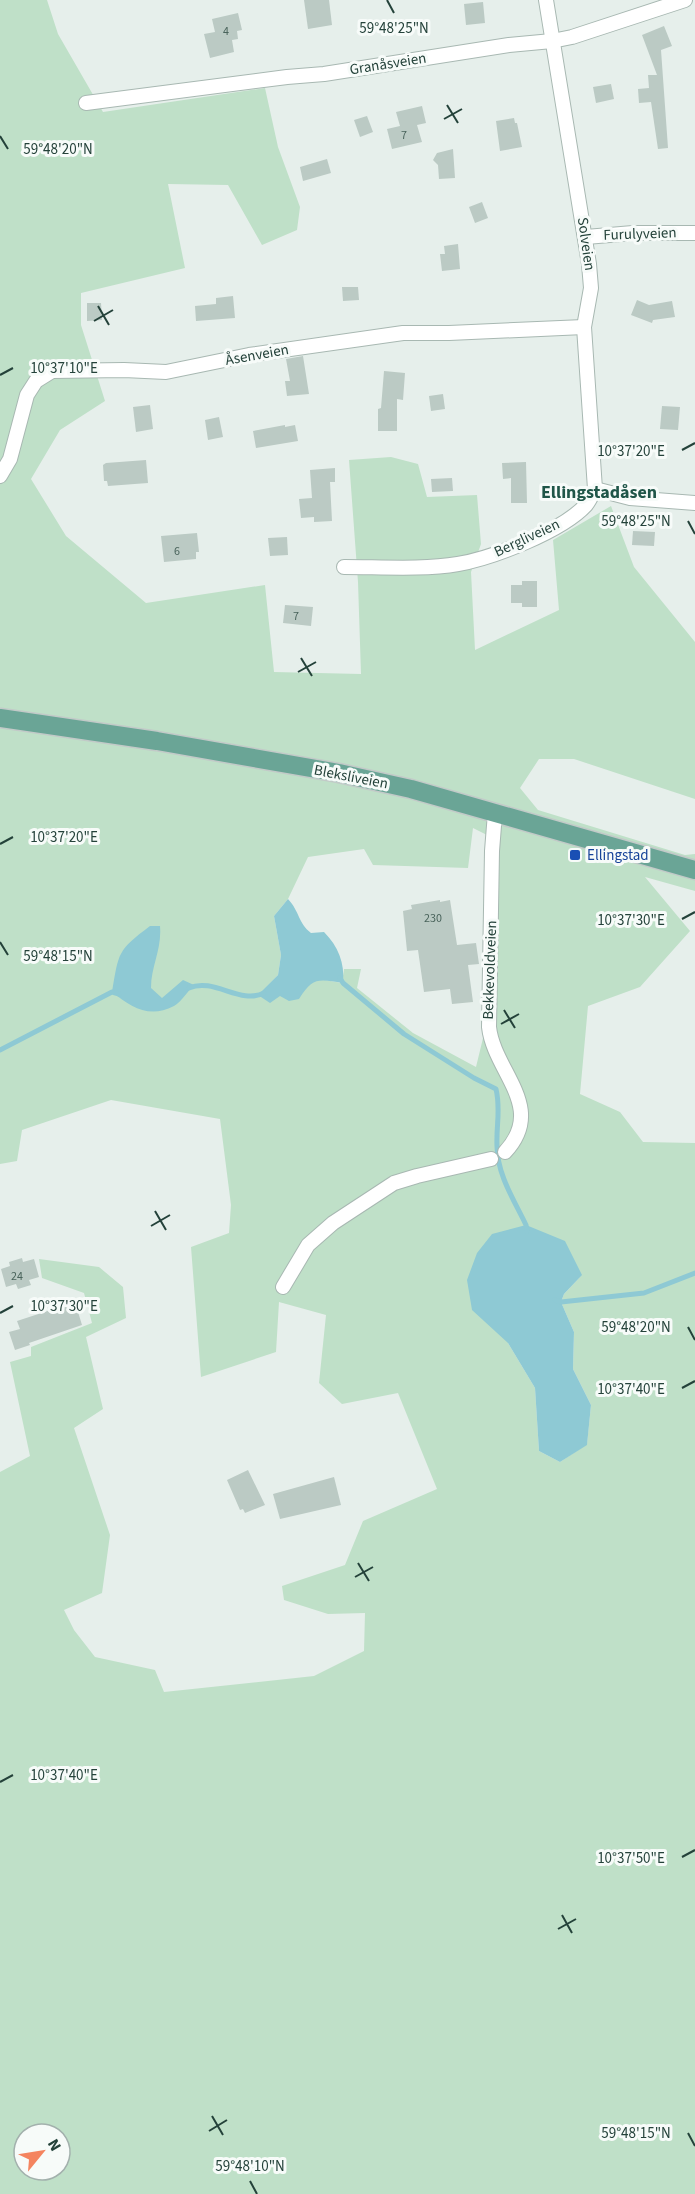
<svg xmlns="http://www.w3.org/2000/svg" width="695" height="2194" viewBox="0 0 695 2194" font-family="'Source Sans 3',sans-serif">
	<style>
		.green { fill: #bfe0c8; fill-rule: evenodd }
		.water { fill: #8ec9d4 }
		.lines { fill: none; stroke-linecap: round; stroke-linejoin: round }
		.stream { stroke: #8ec9d4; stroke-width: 5 }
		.building { fill: #bbcac4 }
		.street-casing { stroke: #a8b8b2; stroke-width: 16 }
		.primary-casing { stroke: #c2cac8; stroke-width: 21 }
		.street { stroke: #fff; stroke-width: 14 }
		.primary { stroke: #6aa596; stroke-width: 18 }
		.ticks { fill: none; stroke: #24423a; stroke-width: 2 }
		.transit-dot { fill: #1a4fb4; stroke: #f7fbf9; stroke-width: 2 }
		.labels { text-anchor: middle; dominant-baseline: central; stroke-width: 6; stroke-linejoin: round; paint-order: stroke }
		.number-label { font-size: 12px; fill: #4a645c }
		.street-label { font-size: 15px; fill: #24423a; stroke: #f7fbf9 }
		.transit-label { font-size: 15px; fill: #164399; stroke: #f7fbf9; text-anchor: start }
		.quarter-label { font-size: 18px; font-weight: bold; fill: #1f5548; stroke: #f7fbf9 }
		.ticks-label { font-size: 15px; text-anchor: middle; fill: #24423a; stroke: #f7fbf9; stroke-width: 6; stroke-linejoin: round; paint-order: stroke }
	</style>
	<rect width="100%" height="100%" fill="#e6efeb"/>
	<path class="green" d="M0 0H47L58 34 103 112 265 88 278 147 300 207 297 230 262 245 228 185 168 184 185 268 81 293V325L105 401 60 430 31 479 66 536 146 603 265 585 274 672 361 674 358 582 349 460 391 457 418 464 427 497 477 495 481 544 471 572 475 650 559 610 553 540 611 506 634 567 695 642V799L574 759H539L520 788 538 810 685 855 695 854V891L645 877 690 931 640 987 588 1006 580 1094 620 1112 643 1142 695 1143V2194H0V1472L30 1456 10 1362 31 1356V1347L92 1323 84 1293 42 1278 39 1259 99 1267 123 1287 126 1318 86 1337 103 1409 74 1428 110 1535 102 1593 64 1610 74 1630 95 1657 155 1670 164 1692 314 1676 364 1651 365 1613 328 1614 284 1600 282 1586 345 1565 363 1521 437 1489 398 1393 342 1404 319 1383 326 1315 279 1302 276 1352 201 1377 191 1247 229 1233 231 1205 220 1119 111 1100 22 1130 17 1161 0 1164ZM473 828 499 841 493 997 476 1067 413 1033 357 988 361 969H344L342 983 319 979 280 996 259 995 278 975 281 955 274 916 288 899 308 857 364 849 373 865 468 868ZM582 1275 564 1294 561 1302 574 1332 573 1369 591 1405 587 1444 560 1462 539 1451 535 1388 508 1343ZM24 2134H60V2170H24Z"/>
	<g class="water">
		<path d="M288 899C300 912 298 923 311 933L324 932C338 946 345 963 343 983 318 979 313 977 299 999L289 1001 280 996 270 1003 258 995 278 975 281 955 274 916Z"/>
		<path d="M150 926H160C162 950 151 966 151 988L162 998 183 980 194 985C188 991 181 1002 174 1006 149 1019 131 1007 112 992 119 952 117 951 150 926Z"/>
		<polygon points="526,1225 565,1241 582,1275 564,1294 561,1302 574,1332 573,1369 591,1405 587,1445 560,1462 539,1451 535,1388 508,1343 472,1310 467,1280 477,1253 492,1234"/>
	</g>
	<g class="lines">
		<g class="stream">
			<path d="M340 978 343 983 404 1034 474 1078 496 1089C501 1110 496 1125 497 1146 497 1174 514 1200 526 1225L527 1231"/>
			<path d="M189 988C214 977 240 1005 264 993"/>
			<polyline points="0,1050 112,992 119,994"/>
			<polyline points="555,1300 561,1302 644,1293 695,1273"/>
		</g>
	</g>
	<g class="building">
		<polygon points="304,0 329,0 332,25 308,29"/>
		<polygon points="483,2 485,23 466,25 464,4"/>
		<polygon points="238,13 242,30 237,31 238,39 232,40 234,52 210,58 204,34 215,32 212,19"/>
		<polygon points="664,26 672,46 661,50 668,148 658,149 651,102 639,103 638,89 649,88 648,75 657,75 642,35"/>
		<polygon points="611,84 614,99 596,103 593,87"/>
		<polygon points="422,106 426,123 417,125 422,142 392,149 387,129 400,126 396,112"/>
		<polygon points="367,116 373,132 360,137 354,120"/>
		<polygon points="514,118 515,123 517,123 522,147 500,151 496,121"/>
		<polygon points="453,149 455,178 439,179 438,165 433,160 437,153"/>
		<polygon points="327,159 331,173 303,181 300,167"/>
		<polygon points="482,202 488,218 475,223 469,207"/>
		<polygon points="458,244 460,269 442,271 440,254 445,254 444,246"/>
		<polygon points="342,287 358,287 359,300 343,301"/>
		<polygon points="233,296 235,318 196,321 195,306 216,304 216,298"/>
		<polygon points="637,300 649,305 672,301 675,317 653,320 652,323 631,315"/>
		<polygon points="87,303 101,303 102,320 87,321"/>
		<polygon points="303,356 309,394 287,396 285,381 290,381 286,359"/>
		<polygon points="384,371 405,373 403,400 397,399 397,431 378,431 378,409 381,408"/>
		<polygon points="443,394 445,409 431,411 429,396"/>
		<polygon points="150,405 153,429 136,432 133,407"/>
		<polygon points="662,406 680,407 678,430 660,429"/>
		<polygon points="219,417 223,437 208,440 205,420"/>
		<polygon points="285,425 285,427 295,425 298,441 256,448 253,431"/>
		<polygon points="146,460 148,483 108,486 107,481 104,481 103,465 106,463"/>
		<polygon points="526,462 527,503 511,503 511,478 503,479 502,463"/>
		<polygon points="335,468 335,482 330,482 332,521 314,522 314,517 301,518 299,499 312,498 310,470"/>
		<polygon points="452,478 453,491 432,492 431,479"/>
		<polygon points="633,531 655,532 654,546 632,545"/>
		<polygon points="197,533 199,552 196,552 196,559 164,562 161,536"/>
		<polygon points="287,537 288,555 270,556 268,538"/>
		<polygon points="522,581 537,581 537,607 522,607 522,603 511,603 511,585 522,585"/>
		<polygon points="285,605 313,607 311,626 283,623"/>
		<polygon points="440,900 440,902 450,900 457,945 476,943 479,964 468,965 473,1002 452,1004 450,989 424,992 418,950 407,951 403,911 412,909 411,905"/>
		<polygon points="22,1258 23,1262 34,1259 39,1277 29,1280 31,1285 18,1289 16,1284 6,1287 1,1269 10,1266 9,1262"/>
		<polygon points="75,1302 82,1325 29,1343 30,1345 15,1350 9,1332 20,1329 17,1321"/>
		<polygon points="248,1470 265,1505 245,1513 243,1509 240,1510 227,1480"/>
		<polygon points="334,1477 341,1505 280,1519 273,1494"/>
	</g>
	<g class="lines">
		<defs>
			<g id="street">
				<polyline points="86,103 287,77 324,74 509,45 552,41 572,37 685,0"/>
				<polyline points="586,237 633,233 695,233"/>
				<polyline points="0,476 10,459 27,395 36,381 52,371 124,370 166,372 249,355 403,333 449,333 584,327"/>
				<polyline points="595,489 630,498 695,503"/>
				<path d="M344 567C381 567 423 570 458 564 493 558 562 531 586 505 590 500 592 495 595 489L584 327 591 288 589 264 546 0"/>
				<path d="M495 813 492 851 489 1027C494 1072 547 1107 505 1152"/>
				<polyline points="283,1287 308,1245 333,1223 394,1183 417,1176 491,1159"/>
			</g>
			<polyline id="primary" points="0,718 157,741 339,773 411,789 695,870"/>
		</defs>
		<use href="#street" class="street-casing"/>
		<use href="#primary" class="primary-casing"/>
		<use href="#street" class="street"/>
		<use href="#primary" class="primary"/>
	</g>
	<path class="ticks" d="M387 0 394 13M447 105 458 123M444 119 462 109M0 136 8 149M98 306 109 325M94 321 113 310M0 375 13 368M682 450 695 443M688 521 695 534M301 658 312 676M298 672 316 662M0 844 13 837M682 919 695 912M0 942 8 955M504 1010 515 1028M501 1024 519 1014M155 1211 166 1230M151 1226 170 1215M0 1313 13 1306M688 1327 695 1340M682 1388 695 1381M358 1563 369 1581M355 1577 373 1567M0 1782 13 1775M682 1857 695 1850M562 1915 572 1933M558 1929 576 1919M212 2116 223 2135M209 2131 227 2120M688 2133 695 2146M250 2181 257 2194"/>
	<rect class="transit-dot" x="569" y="849" width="12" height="12" rx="3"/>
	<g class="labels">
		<g class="number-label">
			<text x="226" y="31">4</text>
			<text x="404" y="135">7</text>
			<text x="177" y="551">6</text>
			<text x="296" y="616">7</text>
			<text x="433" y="918">230</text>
			<text x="17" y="1276">24</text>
		</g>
		<g class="street-label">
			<text transform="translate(388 64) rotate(-9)">Granåsveien</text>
			<text transform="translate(640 234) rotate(-2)">Furulyveien</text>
			<text transform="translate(586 244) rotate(82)">Solveien</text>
			<text transform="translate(257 355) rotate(-10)">Åsenveien</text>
			<text transform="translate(527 538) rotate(-25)">Bergliveien</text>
			<text transform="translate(351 777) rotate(11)">Bleksliveien</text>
			<text transform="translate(490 970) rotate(-88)">Bekkevoldveien</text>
		</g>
		<g class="transit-label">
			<text x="587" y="855">Ellingstad</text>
		</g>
		<g class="quarter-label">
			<text x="599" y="492">Ellingstadåsen</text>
		</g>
	</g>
	<g class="ticks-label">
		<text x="394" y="33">59°48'25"N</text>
		<text x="58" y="154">59°48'20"N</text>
		<text x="64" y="373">10°37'10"E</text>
		<text x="631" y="456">10°37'20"E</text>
		<text x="636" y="526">59°48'25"N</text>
		<text x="64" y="842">10°37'20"E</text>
		<text x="631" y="925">10°37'30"E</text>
		<text x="58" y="961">59°48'15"N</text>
		<text x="64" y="1311">10°37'30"E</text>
		<text x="636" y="1332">59°48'20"N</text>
		<text x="631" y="1394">10°37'40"E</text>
		<text x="64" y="1780">10°37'40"E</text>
		<text x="631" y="1863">10°37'50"E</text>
		<text x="636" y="2138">59°48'15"N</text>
		<text x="250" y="2171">59°48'10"N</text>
	</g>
	<g transform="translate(42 2152) rotate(60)"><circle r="28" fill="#f7fbf9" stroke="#a3b1ad" stroke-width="1.5"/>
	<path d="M0-4.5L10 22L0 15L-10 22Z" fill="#f4845f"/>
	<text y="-9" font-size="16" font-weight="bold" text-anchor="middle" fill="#24423a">N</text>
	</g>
</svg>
